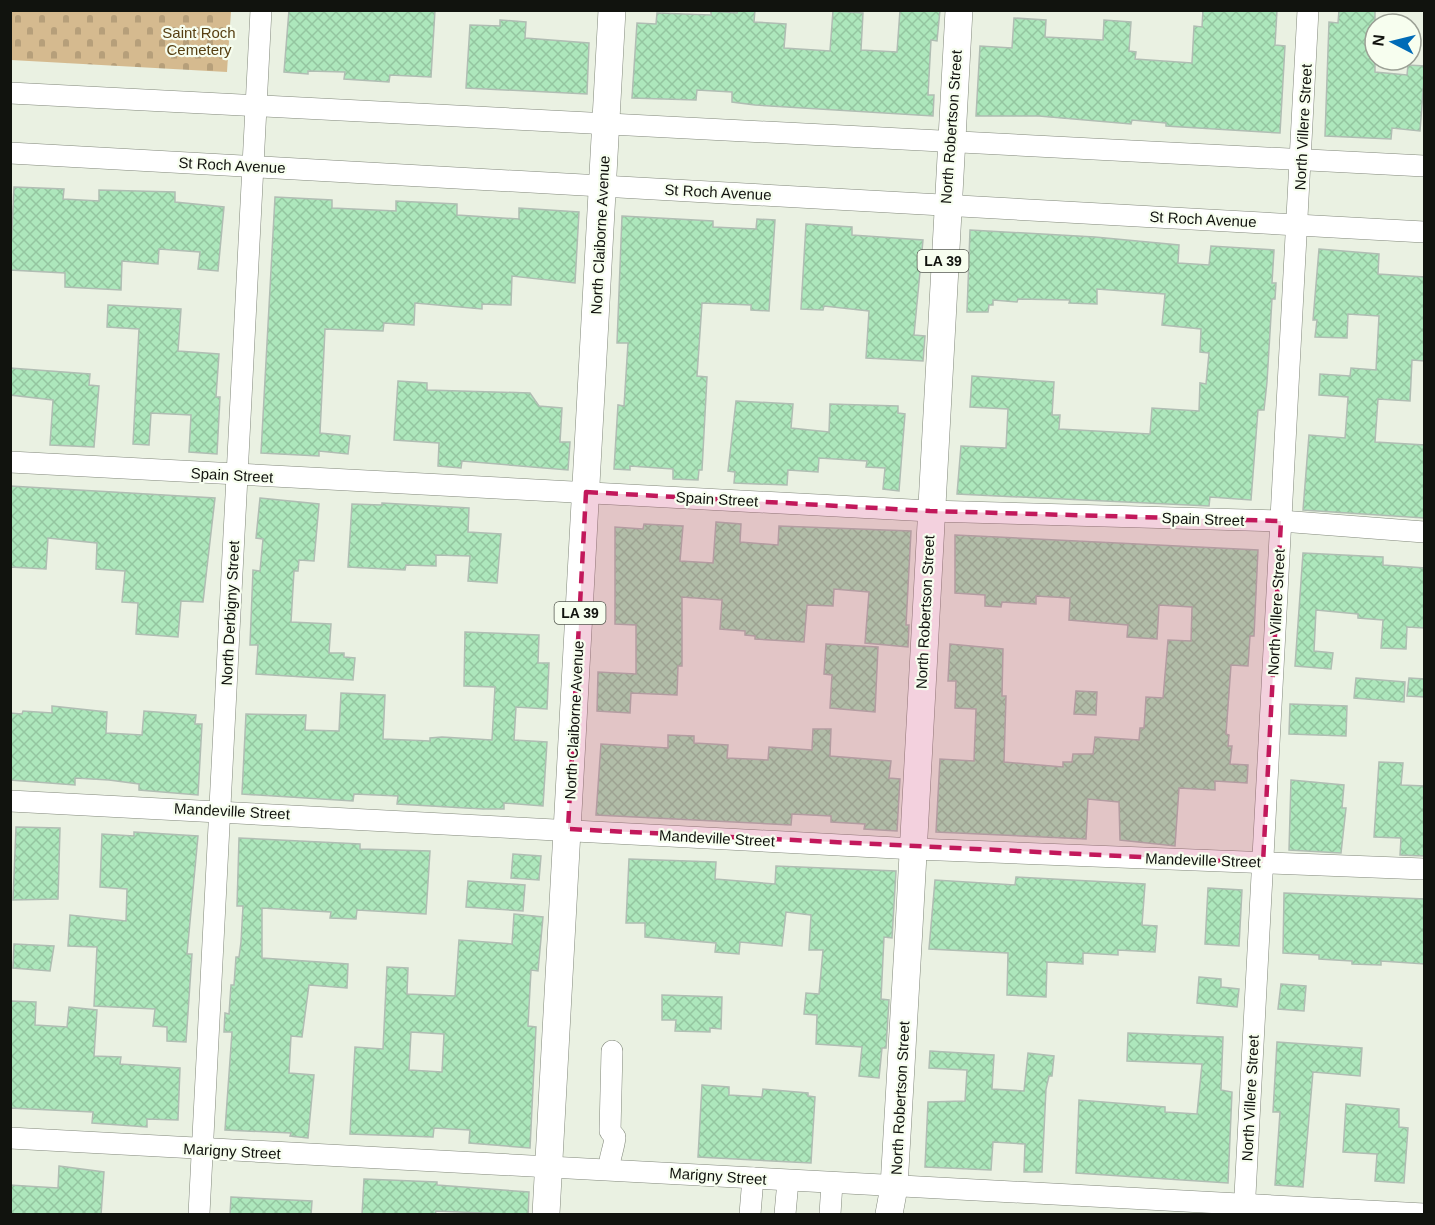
<svg xmlns="http://www.w3.org/2000/svg" width="1435" height="1225" viewBox="0 0 1435 1225" font-family="Helvetica,sans-serif">
	<style>
		.cemetery { fill: url(#cemetery-stones) }
		.building { fill: url(#building-cross-hatch); stroke: #b0bdb3; stroke-width: 1.5; fill-rule: evenodd }
		.lines { fill: none; stroke-linecap: round; stroke-linejoin: round }
		.minor-casing { stroke: #82887b; stroke-width: 22 }
		.major-casing { stroke: #82887b; stroke-width: 28 }
		.minor { stroke: #fff; stroke-width: 21 }
		.major { stroke: #fff; stroke-width: 27 }
		.marked { fill: #c2185b; fill-opacity: 0.2; stroke: #c2185b; stroke-width: 4.5; stroke-dasharray: 12 8; stroke-linejoin: round }
		.labels { text-anchor: middle; dominant-baseline: central; stroke-width: 4.5; stroke-linejoin: round; paint-order: stroke }
		.shield { fill: #f7feef; stroke: #565a52; stroke-width: 1.5 }
		.shield-label { font-size: 14px; font-weight: bold; fill: #11130e }
		.park-label { font-size: 15px; fill: #563f12; stroke: #f7feef }
		.street-label { font-size: 15px; fill: #11130e; stroke: #f7feef }
	</style>
	<defs>
		<pattern id="cemetery-stones" width="16" height="16" patternUnits="userSpaceOnUse" patternTransform="scale(1.5)"><rect width="16" height="16" fill="#d5ba8f"/><path d="M2 7V4a2 2 0 0 1 4 0v3zM10 15v-3a2 2 0 0 1 4 0v3z" fill="#b69f7a"/></pattern>
		<pattern id="building-cross-hatch" width="8" height="8" patternUnits="userSpaceOnUse" patternTransform="scale(1.5)"><rect width="8" height="8" fill="#ade7bc"/><path d="M0 0l8 8M0 8l8-8" fill="none" stroke="#94c5a0"/></pattern>
	</defs>
	<rect width="100%" height="100%" fill="#eaf1e2"/>
	<polygon class="cemetery" points="10,11 231,11 227,72 11,60"/>
	<g class="building">
		<polygon points="289,10 435,10 431,77 390,75 389,82 344,79 345,72 308,71 308,74 284,72"/>
		<polygon points="738,10 755,10 754,22 786,24 784,48 830,51 833,11 863,13 861,50 897,52 900,10 940,10 937,41 931,40 928,95 934,95 933,116 755,105 732,102 732,92 697,90 696,100 632,98 637,23 656,24 657,13 711,15 711,11 737,13"/>
		<polygon points="1203,10 1277,10 1275,45 1285,46 1280,133 1166,126 1166,123 1132,120 1131,124 1039,116 976,116 980,46 1012,48 1014,18 1046,20 1045,37 1103,40 1104,20 1131,22 1129,51 1136,52 1135,59 1192,63 1194,26 1202,27"/>
		<polygon points="1339,10 1375,10 1375,72 1407,75 1408,65 1425,66 1420,131 1392,128 1391,139 1325,136 1329,22 1338,23"/>
		<polygon points="500,20 526,22 525,38 589,43 587,94 466,88 470,25 500,26"/>
		<polygon points="14,187 64,189 63,199 99,201 99,190 175,192 175,202 224,207 218,271 198,269 200,252 159,249 158,264 122,261 121,290 65,287 65,273 10,270"/>
		<polygon points="275,197 332,200 332,208 396,211 396,201 457,204 457,215 519,219 519,208 579,212 575,283 512,276 511,305 482,304 482,309 415,303 414,325 384,323 383,331 325,329 320,433 350,436 348,454 319,451 319,456 261,453"/>
		<polygon points="622,216 713,221 713,227 756,229 757,219 775,220 769,311 751,310 751,305 702,303 697,376 707,377 702,470 699,470 698,480 673,479 673,469 630,466 630,470 614,469 618,405 624,406 628,343 617,343"/>
		<polygon points="806,224 852,227 852,235 923,240 914,335 925,336 923,361 866,358 869,311 824,306 823,310 801,309"/>
		<polygon points="970,230 1095,237 1179,245 1178,263 1209,265 1211,246 1274,250 1272,283 1276,283 1275,299 1272,299 1267,382 1264,410 1258,410 1251,500 1210,497 1209,506 957,494 961,446 1006,448 1008,409 970,407 972,376 1054,382 1052,415 1060,415 1059,429 1150,434 1152,408 1199,411 1200,383 1206,384 1209,353 1200,352 1201,329 1162,325 1165,294 1097,289 1097,304 1069,303 1070,300 1018,299 1017,302 993,300 993,305 989,305 988,312 967,312"/>
		<polygon points="1319,249 1379,254 1378,274 1425,277 1425,361 1412,360 1410,401 1378,399 1375,442 1425,445 1424,518 1303,510 1309,435 1345,438 1348,397 1319,395 1320,374 1350,376 1351,368 1376,370 1379,316 1348,314 1347,338 1315,337 1317,320 1313,320"/>
		<polygon points="108,305 181,309 178,351 219,354 216,397 220,397 217,454 189,452 191,415 151,413 149,445 133,444 139,329 107,327"/>
		<polygon points="10,368 90,374 89,385 99,386 94,447 50,445 53,400 10,395"/>
		<polygon points="398,381 427,383 427,390 530,393 539,406 562,408 560,442 570,442 568,470 462,461 461,468 438,466 439,443 394,440"/>
		<polygon points="736,401 793,404 791,428 829,432 830,404 898,406 898,413 905,414 899,491 883,489 885,468 866,467 867,461 819,458 818,472 788,470 787,485 734,483 735,472 728,471"/>
		<polygon points="10,486 215,498 203,602 181,601 178,637 136,634 138,603 122,602 125,571 96,569 97,543 48,538 46,569 10,567"/>
		<polygon points="260,498 319,504 314,561 299,560 298,571 294,571 291,622 331,624 329,653 344,653 344,657 355,658 353,680 256,674 258,645 250,645 253,570 260,571 263,539 256,538"/>
		<polygon points="382,503 469,508 468,532 501,534 497,583 468,581 470,556 436,555 436,566 406,565 405,570 348,567 352,504 382,505"/>
		<polygon points="716,522 741,524 740,542 778,545 779,526 911,531 906,625 909,625 908,647 865,643 869,592 834,589 833,606 807,605 804,642 755,639 755,636 745,635 745,631 720,629 722,600 682,597 682,666 678,666 677,695 631,693 630,713 597,711 598,672 636,674 636,625 615,624 615,527 643,529 644,524 683,526 680,561 713,563"/>
		<polygon points="955,535 1258,550 1254,636 1250,636 1248,666 1231,665 1226,734 1229,735 1228,746 1232,746 1230,764 1248,765 1247,783 1215,781 1215,790 1179,788 1175,846 1120,840 1119,802 1088,799 1086,839 936,832 940,759 974,761 976,709 955,708 956,681 948,681 950,644 1003,649 1002,696 1006,696 1004,762 1063,767 1063,762 1072,762 1073,754 1093,754 1095,737 1139,740 1140,728 1144,728 1146,697 1163,698 1168,640 1191,641 1192,607 1159,605 1157,639 1127,637 1128,625 1069,620 1070,598 1036,596 1036,604 1002,602 1001,607 985,606 985,595 955,593"/>
		<polygon points="1303,553 1383,557 1383,565 1425,568 1425,628 1407,627 1406,649 1381,648 1383,620 1358,618 1358,614 1316,610 1314,651 1333,653 1331,669 1295,666"/>
		<polygon points="465,632 539,635 538,663 549,663 547,709 516,707 514,740 547,742 543,806 504,803 504,809 483,809 397,804 398,796 354,794 353,801 242,794 246,714 306,715 305,730 339,731 341,693 385,695 383,739 430,741 430,738 442,737 492,740 495,687 464,686"/>
		<polygon points="826,644 878,647 875,712 830,708 832,675 824,674"/>
		<polygon points="1356,678 1405,682 1404,702 1354,698"/>
		<polygon points="1409,678 1425,679 1425,697 1407,696"/>
		<polygon points="1076,691 1097,692 1096,715 1074,714"/>
		<polygon points="1290,704 1347,706 1346,736 1289,734"/>
		<polygon points="52,706 107,712 106,733 142,735 144,711 196,715 195,724 202,724 198,795 139,790 139,784 109,780 75,778 75,785 10,780 10,713 22,714 23,711 52,713"/>
		<polygon points="813,729 831,729 830,756 891,761 889,778 900,779 897,831 864,829 865,824 831,822 831,816 792,814 791,825 596,815 601,744 668,748 668,735 694,736 694,743 728,745 727,758 768,760 769,747 812,750"/>
		<polygon points="1379,762 1403,763 1401,785 1425,786 1425,856 1400,855 1401,838 1374,837"/>
		<polygon points="1291,780 1344,785 1342,808 1346,808 1341,853 1289,850"/>
		<polygon points="16,827 60,828 58,899 13,900"/>
		<polygon points="134,832 198,836 187,954 192,954 186,1042 167,1041 167,1027 153,1026 155,1009 94,1006 97,947 68,946 70,915 126,921 127,889 100,887 102,834 134,836"/>
		<polygon points="239,838 360,844 360,849 430,851 426,914 357,910 356,919 330,918 331,912 262,908 262,958 348,964 347,988 309,985 302,1037 291,1036 289,1073 314,1075 308,1138 290,1136 291,1133 225,1130 232,1032 224,1032 225,1013 229,1014 231,985 234,985 236,957 239,957 241,942 243,906 237,906"/>
		<polygon points="513,854 541,856 539,880 511,878"/>
		<polygon points="629,859 716,862 715,879 775,884 776,866 896,871 892,938 884,937 881,999 889,1000 886,1048 882,1048 879,1078 859,1076 862,1047 816,1044 817,1015 804,1014 806,993 819,994 823,950 809,950 811,915 786,912 782,946 740,942 739,954 715,952 716,943 645,937 645,923 626,923"/>
		<polygon points="1016,877 1145,884 1142,925 1157,926 1155,952 1118,950 1118,955 1083,953 1083,964 1047,962 1046,997 1007,995 1008,953 929,949 935,880 1015,885"/>
		<polygon points="468,881 525,885 523,911 466,907"/>
		<polygon points="1208,888 1242,890 1239,946 1205,944"/>
		<polygon points="1284,893 1425,899 1425,964 1381,961 1381,965 1352,964 1352,961 1319,959 1319,955 1283,953"/>
		<path d="M514 914 543 917 538 971 531 970 528 1026 536 1027 530 1148 469 1143 470 1130 434 1128 433 1137 350 1134 355 1047 383 1049 387 967 408 968 407 994 455 996 459 940 512 944ZM411 1032 444 1034 442 1072 409 1070Z"/>
		<polygon points="14,944 54,946 50,971 13,968"/>
		<polygon points="1199,977 1221,979 1221,987 1239,989 1237,1007 1197,1003"/>
		<polygon points="1281,984 1306,986 1304,1011 1278,1009"/>
		<polygon points="662,995 722,997 721,1029 710,1028 710,1032 675,1031 676,1020 662,1020"/>
		<polygon points="10,1001 36,1002 35,1025 67,1027 69,1007 97,1010 94,1056 121,1057 120,1064 180,1068 178,1120 147,1119 147,1127 120,1125 92,1123 93,1112 10,1108"/>
		<polygon points="1128,1033 1223,1037 1221,1090 1232,1092 1228,1183 1076,1173 1079,1100 1165,1107 1165,1112 1197,1114 1202,1064 1127,1061"/>
		<polygon points="1277,1042 1362,1048 1360,1076 1313,1072 1303,1187 1275,1185 1280,1112 1273,1112"/>
		<polygon points="930,1051 994,1055 992,1089 1024,1091 1028,1053 1054,1056 1052,1076 1049,1076 1046,1089 1042,1172 1024,1172 1025,1144 993,1142 991,1170 925,1167 928,1102 965,1101 967,1070 929,1068"/>
		<polygon points="702,1085 729,1087 729,1095 762,1097 763,1089 808,1093 808,1096 815,1097 811,1163 698,1157"/>
		<polygon points="1346,1104 1399,1109 1399,1127 1408,1128 1404,1183 1375,1181 1377,1154 1343,1152"/>
		<polygon points="59,1166 104,1172 101,1215 10,1215 10,1185 58,1188"/>
		<polygon points="364,1179 437,1182 437,1185 529,1192 528,1215 436,1211 435,1215 362,1215"/>
		<polygon points="231,1197 312,1201 311,1215 230,1215"/>
	</g>
	<g class="lines">
		<defs>
			<g id="minor">
				<polyline points="10,93 1424,166"/>
				<polyline points="10,153 1424,232"/>
				<polyline points="10,462 930,511 1281,521 1424,532"/>
				<polyline points="10,801 915,849 1424,869"/>
				<polyline points="10,1138 1424,1214"/>
				<path d="M609 1169C609 1158 614 1149 615 1137L610 1131 612 1051"/>
				<polyline points="199,1214 261,10"/>
				<polyline points="750,1214 753,1178"/>
				<polyline points="785,1214 788,1181"/>
				<polyline points="830,1214 832,1183"/>
				<polyline points="1244,1214 1308,10"/>
			</g>
			<g id="major">
				<polyline points="546,1214 612,10"/>
				<path d="M889 1214 894 1187C918 795 935 403 959 10"/>
			</g>
		</defs>
		<use href="#minor" class="minor-casing"/>
		<use href="#major" class="major-casing"/>
		<use href="#minor" class="minor"/>
		<use href="#major" class="major"/>
	</g>
	<path class="marked" d="M586 492 930 511 1281 521 1263 863 568 829Z"/>
	<g class="labels">
		<g class="shield">
			<rect x="917.5" y="250" width="51" height="22" rx="4.5"/>
			<rect x="554.5" y="602" width="51" height="22" rx="4.5"/>
		</g>
		<g class="shield-label">
			<text x="943" y="261">LA 39</text>
			<text x="580" y="613">LA 39</text>
		</g>
		<g class="park-label">
			<text x="199" y="32">Saint Roch<tspan x="199" dy="17">Cemetery</tspan></text>
		</g>
		<g class="street-label">
			<text transform="translate(951 127) rotate(-86)">North Robertson Street</text>
			<text transform="translate(1303 127) rotate(-87)">North Villere Street</text>
			<text transform="translate(232 165) rotate(3)">St Roch Avenue</text>
			<text transform="translate(718 192) rotate(3)">St Roch Avenue</text>
			<text transform="translate(1203 219) rotate(3)">St Roch Avenue</text>
			<text transform="translate(600 235) rotate(-87)">North Claiborne Avenue</text>
			<text transform="translate(232 475) rotate(3)">Spain Street</text>
			<text transform="translate(717 499) rotate(3)">Spain Street</text>
			<text transform="translate(1203 519) rotate(2)">Spain Street</text>
			<text transform="translate(925 612) rotate(-87)">North Robertson Street</text>
			<text transform="translate(1276 612) rotate(-87)">North Villere Street</text>
			<text transform="translate(230 613) rotate(-87)">North Derbigny Street</text>
			<text transform="translate(574 720) rotate(-87)">North Claiborne Avenue</text>
			<text transform="translate(232 811) rotate(3)">Mandeville Street</text>
			<text transform="translate(717 838) rotate(3)">Mandeville Street</text>
			<text transform="translate(1203 860) rotate(2)">Mandeville Street</text>
			<text transform="translate(900 1098) rotate(-87)">North Robertson Street</text>
			<text transform="translate(1250 1098) rotate(-87)">North Villere Street</text>
			<text transform="translate(232 1151) rotate(3)">Marigny Street</text>
			<text transform="translate(718 1176) rotate(4)">Marigny Street</text>
		</g>
	</g>
	<rect width="1435" height="1225" fill="none" stroke="#11130e" stroke-width="24"/>
	<g transform="translate(1393 42) rotate(277)"><circle r="28" fill="#f7feef" stroke="#9ba095" stroke-width="1.5"/>
	<path d="M0-4.5L10 22L0 15L-10 22Z" fill="#006bb7"/>
	<text y="-9" font-size="16" font-weight="bold" text-anchor="middle" fill="#11130e">N</text>
	</g>
</svg>
